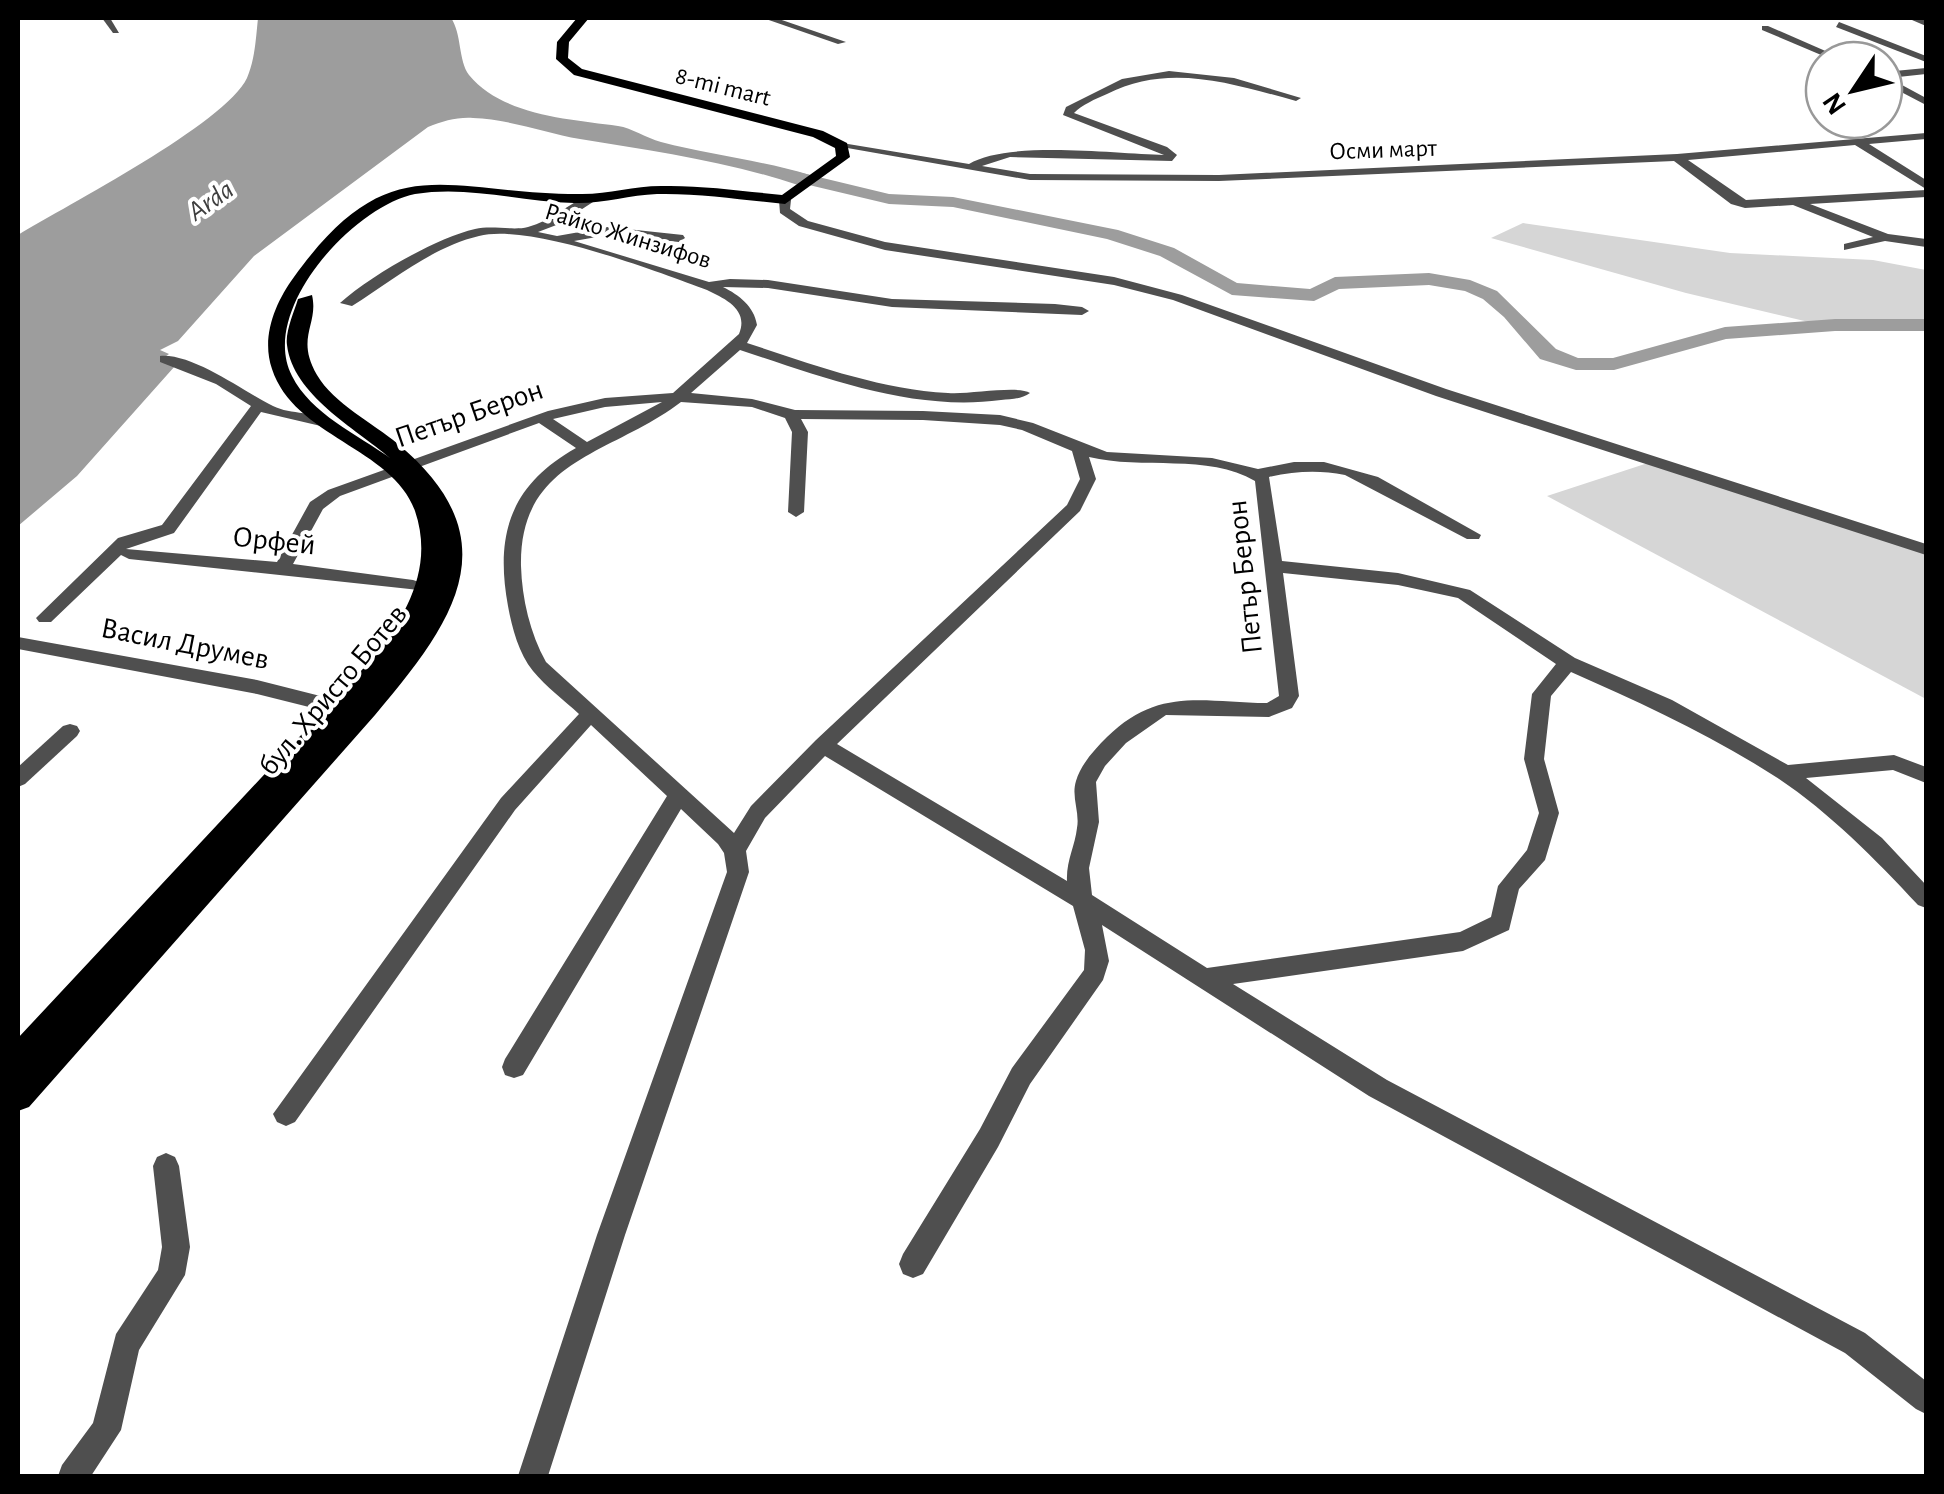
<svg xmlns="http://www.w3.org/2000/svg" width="1944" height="1494" viewBox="0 0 1944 1494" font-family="'Alegreya Sans',sans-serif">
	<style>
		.green { fill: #d6d6d6 }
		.water { fill: #9d9d9d }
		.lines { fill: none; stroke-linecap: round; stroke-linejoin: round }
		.river { fill: #9d9d9d; fill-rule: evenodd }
		.minor { fill: #4f4f4f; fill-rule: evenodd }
		.major { fill: #000; fill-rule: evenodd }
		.labels { text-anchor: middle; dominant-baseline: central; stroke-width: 8; stroke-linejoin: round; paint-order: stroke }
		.far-street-label { font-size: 25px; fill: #000; stroke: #fff }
		.far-water-label { font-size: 28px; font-style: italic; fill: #3e3e3e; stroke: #fff }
		.street-label { font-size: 30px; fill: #000; stroke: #fff }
	</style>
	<rect width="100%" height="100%" fill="#fff"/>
	<g class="green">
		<polygon points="1523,223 1730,253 1873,260 1926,270 1926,329 1921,325 1813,323 1686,293 1491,238"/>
		<polygon points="1651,462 1926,550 1926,699 1547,496"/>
	</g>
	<path class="water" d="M258 18H451C462 34 458 60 469 75 503 116 569 119 618 126 632 128 646 138 661 142 710 155 761 160 810 175L798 185C726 161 653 151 580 139 545 133 508 119 473 118 457 117 443 121 428 127L254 256 178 341 160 350 169 354 162 359 175 366 77 476 18 526V235C67 205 225 124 247 78 255 60 256 37 258 18Z"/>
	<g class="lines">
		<polygon class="river" points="777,167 889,194 953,197 1118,230 1174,248 1237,283 1310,289 1335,277 1429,273 1470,280 1497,291 1556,349 1578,358 1613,358 1725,327 1835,319 1926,319 1926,331 1835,331 1726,339 1614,370 1576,370 1540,359 1504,317 1483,299 1465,291 1429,285 1339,289 1314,301 1232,295 1160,256 1107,239 953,207 889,204 771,176 771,168"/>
		<g class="minor">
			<polygon points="102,18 110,18 119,33 113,33"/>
			<polygon points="763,18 776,18 846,42 838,44"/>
			<polygon points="1910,18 1926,20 1926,26 1912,20"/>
			<polygon points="1839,22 1926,56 1926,62 1836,27"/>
			<polygon points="1762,26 1768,26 1846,60 1833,60 1762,30"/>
			<polygon points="1926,68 1926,74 1889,78 1926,98 1926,105 1884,83 1884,72"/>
			<path d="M1169 71 1234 78 1301 98 1296 101C1233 84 1169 62 1107 94 1095 99 1082 105 1074 113L1167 147 1177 155 1172 161 1010 157 982 166 1030 174 1219 175 1677 154 1926 133V139L1869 144 1926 180V189L1855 145 1688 160 1746 200 1926 190V197L1810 204 1888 234 1926 239V247L1885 241 1844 250V244L1873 237 1793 205 1745 208 1731 204 1674 161 1219 181 1030 180 836 146 842 143 969 164C1008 140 1116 154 1164 155L1063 115 1066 107 1122 79Z"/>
			<path d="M589 195 593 196V202L559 224 538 232 557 236 608 227 683 235 685 238 679 242 608 235 574 241 709 282 730 279 768 280 892 299 1055 304 1082 307 1089 311 1082 315 892 307 768 288 723 287C739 295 754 306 757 325L747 343C812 364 878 389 948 393 967 395 1018 385 1030 393 1022 399 1012 399 1001 400 912 412 823 377 740 350L691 393 752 399 795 410 923 411 1000 415 1033 423 1107 452 1212 458 1258 469 1294 462H1324L1378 477 1481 535 1479 539H1467L1345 475C1319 470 1296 471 1269 477L1282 561 1398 573 1470 590 1575 658 1672 700 1788 765 1894 755 1926 767V783L1893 770 1806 778 1882 838 1926 885V908L1918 905C1875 859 1829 812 1776 777 1711 735 1641 703 1571 672L1551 696 1544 759 1559 813 1545 860 1519 889 1509 930 1463 951 1233 984 1387 1080 1865 1333 1926 1381V1414L1916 1409 1845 1353 1369 1096 1102 925 1109 961 1103 980 1030 1084 998 1147 923 1274 913 1278 903 1274 899 1264 903 1254 980 1129 1012 1068 1084 970 1085 950 1073 906 825 756 765 818 746 851 749 872 625 1235 548 1476H518L597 1235 727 872 724 853 718 844 681 809 523 1075 514 1078 505 1075 502 1067 505 1059 667 796 591 725 515 810 295 1122 286 1126 277 1122 273 1114 501 798 579 714C564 700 546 687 533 671 519 654 512 628 508 606 495 535 510 485 576 448L539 423 340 496 323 509 293 564 413 580 419 582 422 586 419 590 129 559 121 555 51 622H39L36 618 118 538 162 525 251 406 216 384 160 362V356C193 353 244 392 273 406 291 415 316 411 333 422L325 427 261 412 174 533 126 549 277 562 310 502 328 490 548 411 605 398 673 393 739 334C749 310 726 299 707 290 656 271 530 223 479 236 432 247 392 281 352 306L340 303C370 276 436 238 475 229 493 225 513 231 528 227 551 221 568 204 589 195ZM662 402 587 442 553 419 605 407ZM681 402 752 407 785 418 792 432 788 512 796 517 804 512 808 432 801 419 923 420 1000 425 1022 430 1072 451 1080 479 1067 505 816 740 751 806 734 833 546 662C530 633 522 599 521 566 519 458 612 455 681 402ZM1089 457C1142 470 1208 453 1255 481L1279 696 1267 703C1201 702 1158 687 1107 737 1095 749 1081 764 1076 781 1071 797 1080 812 1077 828 1075 846 1066 861 1067 881L837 744 1080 511 1096 479ZM1283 573 1398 585 1458 598 1556 664 1532 694 1524 759 1539 813 1527 850 1498 886 1491 917 1460 932 1207 968 1092 895 1089 868 1099 822 1096 782 1105 766 1126 743 1166 715 1269 717 1292 708 1299 696Z"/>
			<polygon points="785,196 791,200 790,209 808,221 885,242 1114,277 1182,295 1446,389 1926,544 1926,555 1436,396 1173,300 1114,285 885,250 799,226 780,213 779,200"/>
			<polygon points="18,637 257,680 348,703 351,708 341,715 257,694 18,649"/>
			<polygon points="70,724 77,726 80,731 77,736 25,784 18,787 18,767 63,726"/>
			<polygon points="166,1153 175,1157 179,1166 190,1247 185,1275 139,1350 121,1430 91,1476 58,1476 62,1465 93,1423 116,1334 158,1270 162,1247 153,1166 157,1157"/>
		</g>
		<path class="major" d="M577 18H589L569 42 568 58 582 69 823 131 847 143 850 157 785 204C743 200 699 193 657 194 629 195 602 204 574 203 521 202 468 185 415 194 354 206 258 310 292 376 311 414 357 434 390 458 355 428 293 395 287 345 285 332 294 312 298 299L312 295C319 325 295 337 317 375 334 404 373 423 398 444 513 540 454 622 375 715L29 1107 18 1111V1038L374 657C407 614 434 567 415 511 393 448 294 437 272 369 261 337 275 303 294 277 390 144 444 194 578 194 606 195 633 186 661 186 701 185 742 191 782 195L836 156 835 148 813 137 574 75 556 59 557 42Z"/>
	</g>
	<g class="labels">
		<g class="far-street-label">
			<text transform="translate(723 87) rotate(14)">8-mi mart</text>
			<text transform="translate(1383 150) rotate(-2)">Осми март</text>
			<text transform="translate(628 236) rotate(17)">Райко Жинзифов</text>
		</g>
		<g class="far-water-label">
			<text transform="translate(211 201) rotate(-35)">Arda</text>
		</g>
		<g class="street-label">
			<text transform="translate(469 414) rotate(-19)">Петър Берон</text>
			<text transform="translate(274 541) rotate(6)">Орфей</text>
			<text transform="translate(1245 577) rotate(-96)">Петър Берон</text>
			<text transform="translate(185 644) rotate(11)">Васил Друмев</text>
			<text transform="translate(333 690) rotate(-50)">бул. Христо Ботев</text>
		</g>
	</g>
	<rect width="1944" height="1494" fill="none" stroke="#000000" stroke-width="40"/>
	<g transform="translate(1854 90) rotate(235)"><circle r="48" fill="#ffffff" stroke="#999999" stroke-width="2.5"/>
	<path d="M0-8L18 38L0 25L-18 38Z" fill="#000000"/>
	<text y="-15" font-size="28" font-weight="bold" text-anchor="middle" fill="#000000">N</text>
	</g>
</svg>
